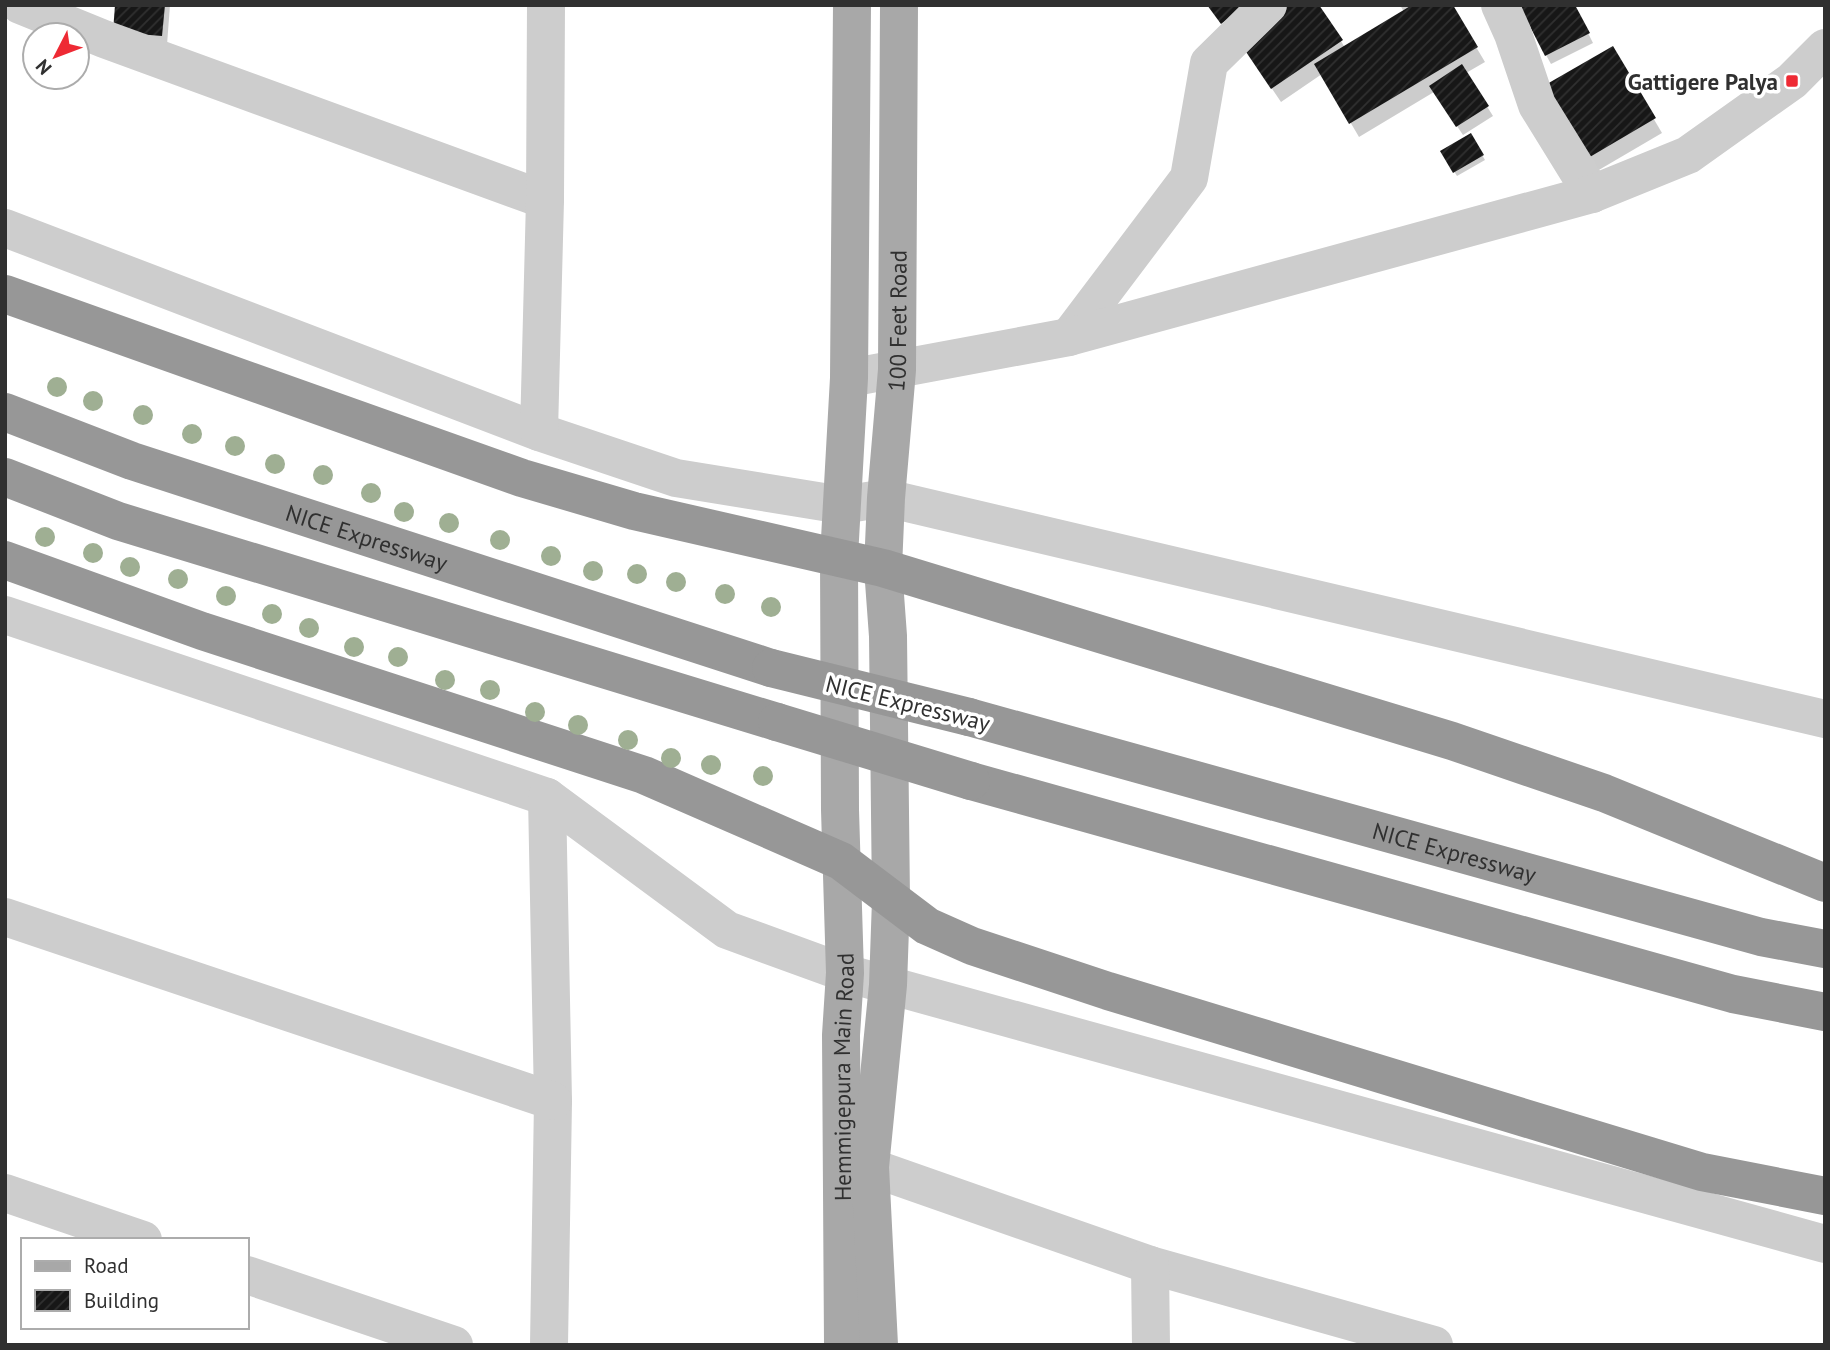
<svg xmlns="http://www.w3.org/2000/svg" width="1830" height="1350" viewBox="0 0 1830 1350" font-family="'PT Sans',sans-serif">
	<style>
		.shadow { fill: #0003 }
		.building { fill: url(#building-hatch) }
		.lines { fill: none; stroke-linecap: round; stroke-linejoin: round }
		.minor { stroke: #cdcdcd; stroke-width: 38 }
		.major { stroke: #a8a8a8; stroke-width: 38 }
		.highway { stroke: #979797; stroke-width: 38 }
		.highway-bridge { stroke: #979797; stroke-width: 38 }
		.tree { fill: #9faf93 }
		.poi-dot { fill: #ee2a34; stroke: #fff; stroke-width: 2.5 }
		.labels { text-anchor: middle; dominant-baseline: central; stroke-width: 7; stroke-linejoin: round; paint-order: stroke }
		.poi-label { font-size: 23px; font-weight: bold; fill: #303030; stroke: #fff; text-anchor: end }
		.street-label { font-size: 23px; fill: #303030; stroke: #fff }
	</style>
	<defs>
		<pattern id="building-hatch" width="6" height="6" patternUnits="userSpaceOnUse" patternTransform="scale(1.75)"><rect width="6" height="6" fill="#171717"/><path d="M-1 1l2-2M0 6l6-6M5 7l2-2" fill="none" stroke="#303030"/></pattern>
	</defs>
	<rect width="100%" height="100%" fill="#fff"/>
	<g class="shadow">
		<polygon points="117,5 170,5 167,45 120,41"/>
		<polygon points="1400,5 1451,5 1485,62 1466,73 1493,116 1463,135 1434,92 1359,137 1322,74 1281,102 1249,55 1341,41 1345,48 1404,12"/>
		<polygon points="1574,5 1593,43 1551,64 1546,55"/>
		<polygon points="1612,48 1662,133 1592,174 1542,89"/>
		<polygon points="1471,136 1485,160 1457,176 1442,152"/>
	</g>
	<g class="building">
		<polygon points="115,5 165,5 162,36 113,32"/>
		<polygon points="1207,5 1247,5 1221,24"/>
		<polygon points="1289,5 1319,5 1343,40 1271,89 1238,40"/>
		<polygon points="1412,5 1453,5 1478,47 1349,124 1314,64"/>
		<polygon points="1519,5 1575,5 1590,33 1545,56"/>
		<polygon points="1613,46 1656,118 1583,161 1540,88"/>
		<polygon points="1462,64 1489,106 1456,127 1429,86"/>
		<polygon points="1471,133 1484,155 1453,173 1440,151"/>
	</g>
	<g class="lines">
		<g class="minor">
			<polyline points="20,5 104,39 545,200"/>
			<polyline points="1500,5 1513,34 1537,105 1592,194"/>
			<polyline points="5,228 539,432 676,478 842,505 886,498 1825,719"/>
			<polyline points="1069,337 1189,178 1209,63 1268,5"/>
			<polyline points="849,378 1069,337 1592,194 1688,155 1792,81 1825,48"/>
			<polyline points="539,432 545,200 546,5"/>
			<polyline points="5,615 547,797 727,930 845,973 1825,1244"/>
			<polyline points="547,797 553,1101 549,1345"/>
			<polyline points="5,917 553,1101"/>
			<polyline points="870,1167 1150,1265 1434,1345"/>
			<polyline points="5,1193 143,1240"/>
			<polyline points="1150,1265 1151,1345"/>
			<polyline points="247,1275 454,1345"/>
		</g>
		<g class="major">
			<path id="s1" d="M843 1345 841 1035 845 973 840 810 839 557 849 378 852 5"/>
			<path id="s2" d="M879 1345 870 1167 888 985 891 900 888 636 883 568 886 498 897 370 899 5"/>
		</g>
		<g class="highway">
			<polyline points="5,294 522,478 634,511 883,568 1452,741 1604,793 1825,883"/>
			<path id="s3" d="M5 412 132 461 771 668"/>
			<polyline points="5,477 118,521 777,722"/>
			<polyline points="5,560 202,631 644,775 841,861 927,926 972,946 1108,991 1702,1172 1825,1196"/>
			<path id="s4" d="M969 717 1761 937 1825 949"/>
			<polyline points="971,781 1733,994 1825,1012"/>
		</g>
		<g class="highway-bridge">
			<polyline points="771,668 969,717"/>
			<polyline points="777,722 971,781"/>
		</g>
	</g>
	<g class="tree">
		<circle cx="57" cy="387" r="10"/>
		<circle cx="93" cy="401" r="10"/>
		<circle cx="143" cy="415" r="10"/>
		<circle cx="192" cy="434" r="10"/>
		<circle cx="235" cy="446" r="10"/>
		<circle cx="275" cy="464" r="10"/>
		<circle cx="323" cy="475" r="10"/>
		<circle cx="371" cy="493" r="10"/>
		<circle cx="404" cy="512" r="10"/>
		<circle cx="449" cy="523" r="10"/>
		<circle cx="45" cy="537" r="10"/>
		<circle cx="500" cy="540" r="10"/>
		<circle cx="93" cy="553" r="10"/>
		<circle cx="551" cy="556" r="10"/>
		<circle cx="130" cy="567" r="10"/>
		<circle cx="593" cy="571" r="10"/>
		<circle cx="637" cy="574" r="10"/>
		<circle cx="178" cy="579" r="10"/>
		<circle cx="676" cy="582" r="10"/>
		<circle cx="725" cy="594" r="10"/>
		<circle cx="226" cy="596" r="10"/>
		<circle cx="771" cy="607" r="10"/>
		<circle cx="272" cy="614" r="10"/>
		<circle cx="309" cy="628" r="10"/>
		<circle cx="354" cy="647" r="10"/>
		<circle cx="398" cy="657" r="10"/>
		<circle cx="445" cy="680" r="10"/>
		<circle cx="490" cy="690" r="10"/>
		<circle cx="535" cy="712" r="10"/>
		<circle cx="578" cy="725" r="10"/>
		<circle cx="628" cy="740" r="10"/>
		<circle cx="671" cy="758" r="10"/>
		<circle cx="711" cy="765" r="10"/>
		<circle cx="763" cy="776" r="10"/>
	</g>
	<rect class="poi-dot" x="1785" y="74" width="14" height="14" rx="3.5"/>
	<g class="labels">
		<g class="poi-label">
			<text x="1778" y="81">Gattigere Palya</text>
		</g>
		<g class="street-label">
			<text stroke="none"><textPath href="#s2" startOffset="1026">100 Feet Road</textPath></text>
			<text stroke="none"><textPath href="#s3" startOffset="383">NICE Expressway</textPath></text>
			<text transform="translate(908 703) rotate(14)">NICE Expressway</text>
			<text stroke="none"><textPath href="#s4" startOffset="504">NICE Expressway</textPath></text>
			<text stroke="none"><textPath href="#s1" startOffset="268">Hemmigepura Main Road</textPath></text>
		</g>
	</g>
	<rect width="1830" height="1350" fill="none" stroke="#303030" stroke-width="14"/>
	<rect x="21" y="1238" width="228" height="91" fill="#ffffff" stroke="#acacac" stroke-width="2"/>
	<rect x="35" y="1261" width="35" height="10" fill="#a8a8a8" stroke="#acacac" stroke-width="2"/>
	<text x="84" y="1273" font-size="21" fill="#303030">Road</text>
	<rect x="35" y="1290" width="35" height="21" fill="url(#building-hatch)" stroke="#acacac" stroke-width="2"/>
	<text x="84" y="1308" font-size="21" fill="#303030">Building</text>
	<g transform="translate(56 56) rotate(228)"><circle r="33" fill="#ffffff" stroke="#acacac" stroke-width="2"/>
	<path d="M0-5L12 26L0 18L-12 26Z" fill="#ee2a34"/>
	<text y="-10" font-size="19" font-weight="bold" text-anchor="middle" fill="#303030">N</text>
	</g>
</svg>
